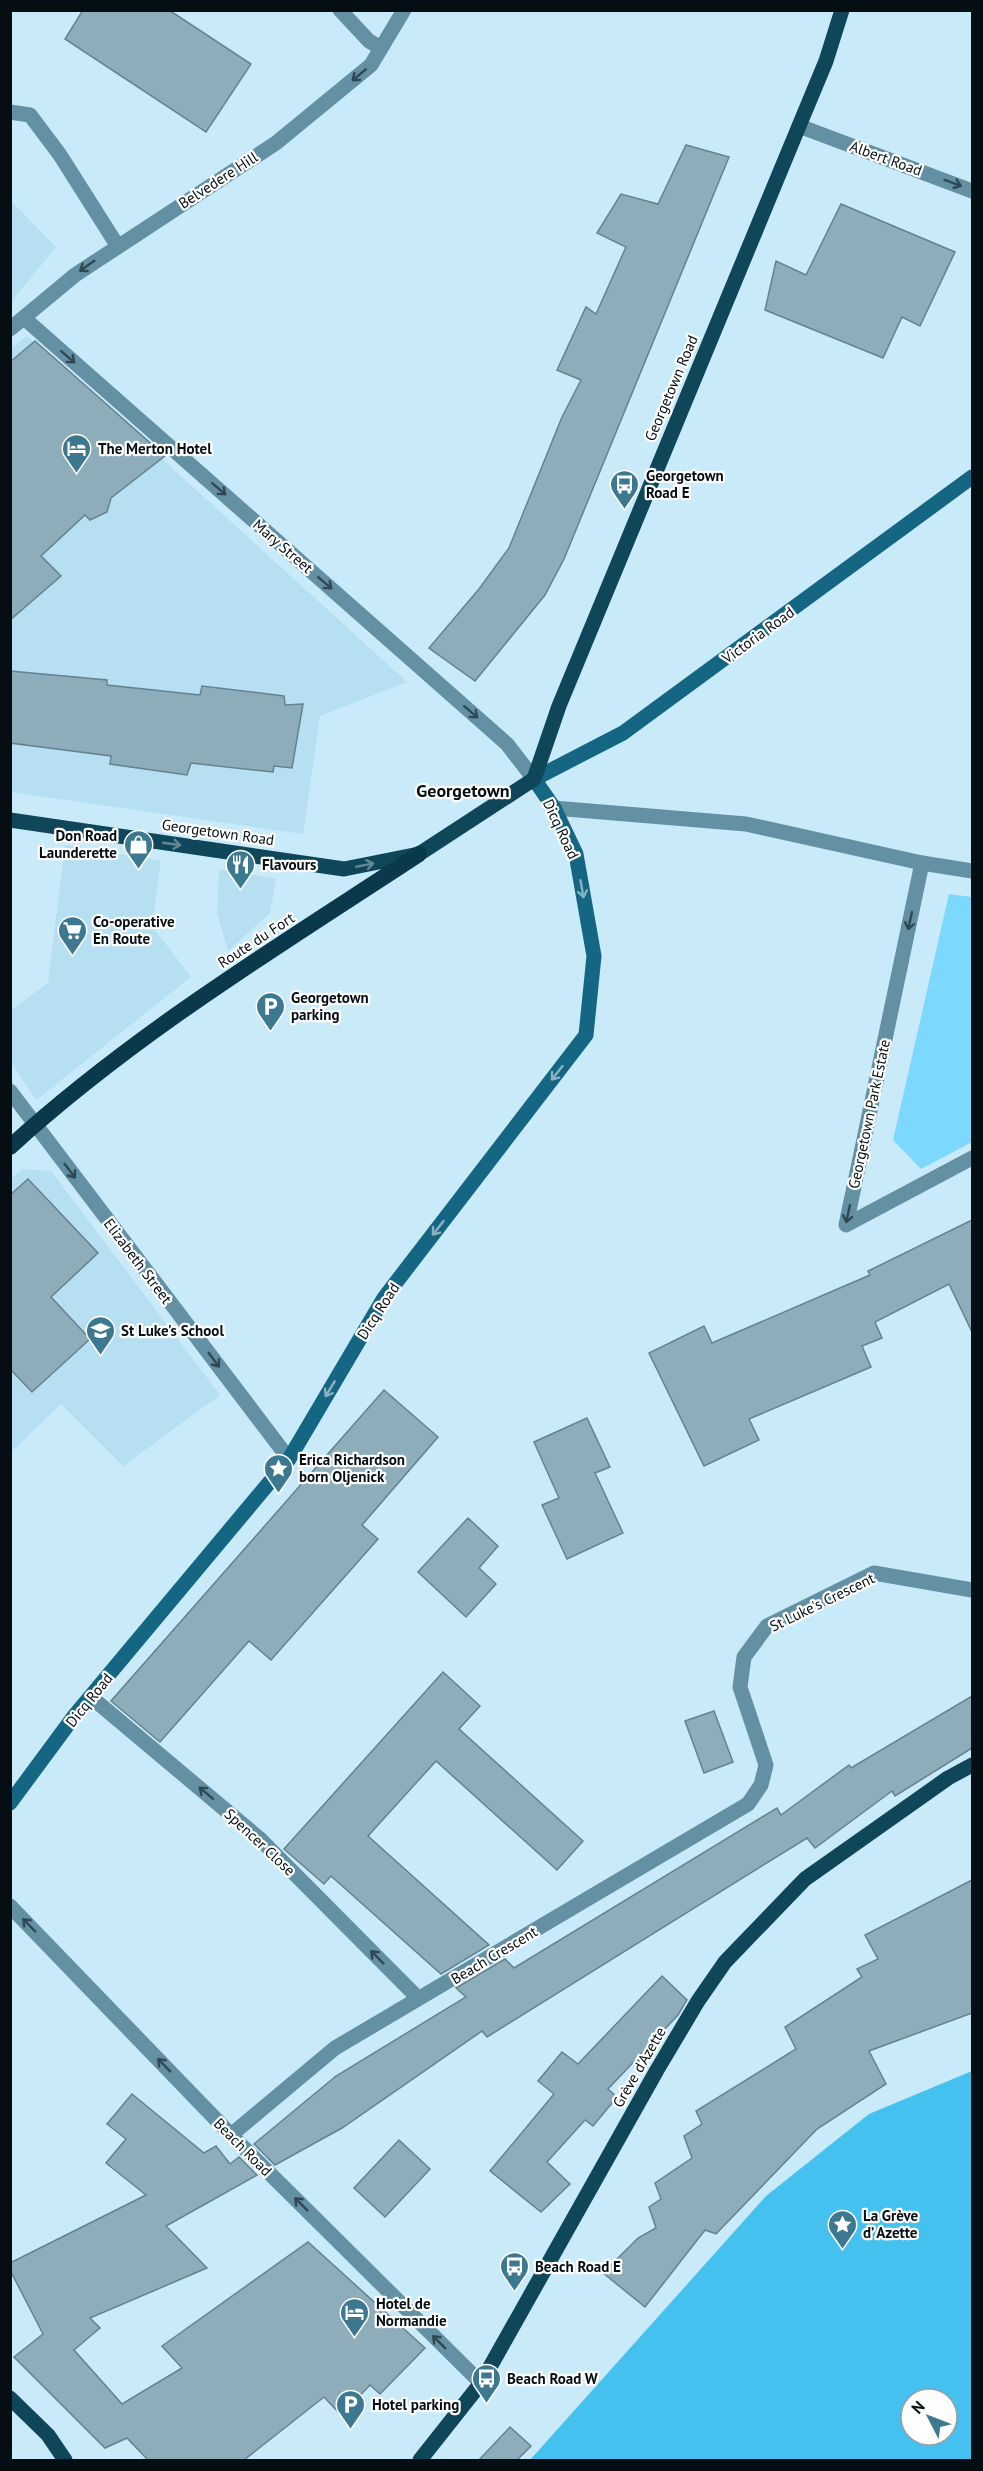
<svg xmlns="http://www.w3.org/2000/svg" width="983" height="2471" viewBox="0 0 983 2471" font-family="'PT Sans',sans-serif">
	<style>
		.built { fill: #b6dff1 }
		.green { fill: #7dd8fd }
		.water { fill: #45c1ef; fill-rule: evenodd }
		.building { fill: #8eadba; stroke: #64828f; stroke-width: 1.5 }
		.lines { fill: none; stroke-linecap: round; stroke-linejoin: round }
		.minor { stroke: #6390a3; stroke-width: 15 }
		.secondary { stroke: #156682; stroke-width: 15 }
		.primary { stroke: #0f4659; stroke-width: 15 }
		.trunk { stroke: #09394a; stroke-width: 16 }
		.oneway { stroke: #2f4854 }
		.oneway2 { stroke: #638793 }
		.oneway3 { stroke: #8ab2c0 }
		.labels { text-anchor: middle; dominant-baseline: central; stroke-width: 4.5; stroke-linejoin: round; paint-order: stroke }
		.street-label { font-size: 15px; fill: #040e13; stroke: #fff }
		.poi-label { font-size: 15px; font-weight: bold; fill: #040e13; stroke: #fff; text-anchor: start }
		.quarter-label { font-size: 18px; font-weight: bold; fill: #040e13; stroke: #fff }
	</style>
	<rect width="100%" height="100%" fill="#c9eaf8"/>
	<g class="built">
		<polygon points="11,201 56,247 11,302"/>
		<polygon points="27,336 407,682 320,716 303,834 11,792 10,349"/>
		<polygon points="65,845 161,861 152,926 191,977 36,1100 11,1062 11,1010 48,983"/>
		<polygon points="219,870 276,879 270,913 228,951 217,912"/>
		<polygon points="22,1169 51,1171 220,1395 123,1466 61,1404 11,1452 10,1180"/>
	</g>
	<polygon class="green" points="949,894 972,897 972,1142 921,1169 893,1140"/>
	<path class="water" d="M972 2071V2460H530L766 2196 869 2114ZM911 2399H947V2435H911Z"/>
	<g class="building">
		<polygon points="83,10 169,10 251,64 206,132 65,39"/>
		<polygon points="686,145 729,157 564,559 545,595 475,681 429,648 479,589 509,548 562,417 581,380 557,370 586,307 596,314 626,247 597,233 621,194 658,204"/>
		<polygon points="841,204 955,252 920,326 902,317 883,358 765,310 776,261 806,275"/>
		<polygon points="35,341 165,456 111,498 107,512 90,520 85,515 41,556 61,576 10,620 10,362"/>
		<polygon points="10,671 107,680 107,685 200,695 202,686 284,696 285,705 303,704 292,768 274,766 273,772 191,763 187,775 110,764 111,756 10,743"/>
		<polygon points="28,1179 98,1253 51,1297 90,1339 32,1392 10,1369 10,1195"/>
		<polygon points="972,1220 972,1332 949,1284 875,1322 882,1338 862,1346 871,1367 749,1419 759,1440 704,1466 649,1353 704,1326 712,1343 870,1275 868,1271"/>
		<polygon points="384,1390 438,1437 362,1525 378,1539 271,1660 249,1641 160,1742 111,1701"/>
		<polygon points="587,1418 610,1467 595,1473 623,1533 567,1559 542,1505 559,1498 534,1442"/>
		<polygon points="468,1518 498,1546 479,1568 496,1584 466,1617 418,1572"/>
		<polygon points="443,1672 480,1706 459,1729 583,1841 557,1870 436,1761 368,1836 489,1945 441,1974 331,1876 324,1884 284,1849"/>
		<polygon points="972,1696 972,1748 895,1796 892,1791 815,1848 807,1838 487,2037 482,2031 342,2128 275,2165 254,2144 336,2076 466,1997 456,1988 505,1959 514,1968 777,1808 781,1815 849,1765 851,1768"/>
		<polygon points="714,1711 733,1762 704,1773 685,1721"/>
		<polygon points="972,1880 972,2013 869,2051 886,2084 817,2129 716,2234 705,2230 645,2307 603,2273 638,2238 656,2228 649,2207 661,2199 655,2183 692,2158 684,2136 702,2124 696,2111 796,2049 785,2027 862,1977 857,1969 878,1959 865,1935"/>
		<polygon points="662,1976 687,2000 678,2015 608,2089 617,2097 593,2126 585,2120 547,2162 570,2184 541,2212 490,2171 554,2094 538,2081 562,2052 578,2064"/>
		<polygon points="132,2094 204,2153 216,2146 230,2164 239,2157 257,2175 166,2226 207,2268 90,2318 100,2328 74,2350 122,2404 182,2368 162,2346 308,2242 425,2348 380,2394 370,2385 341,2415 324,2397 244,2460 148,2460 127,2438 105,2448 14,2357 43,2334 10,2270 10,2263 146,2195 106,2163 126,2139 107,2124"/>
		<polygon points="399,2140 430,2169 385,2217 354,2188"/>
		<polygon points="510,2427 531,2446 517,2460 479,2460"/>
	</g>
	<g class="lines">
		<g class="minor">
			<polyline points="340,10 369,41 381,48"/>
			<polyline points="10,112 30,115 60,155 117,245"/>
			<polyline points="799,126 972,191"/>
			<polyline points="24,318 507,744 534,779"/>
			<polyline points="10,329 75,275 276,143 371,65 404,10"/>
			<polyline points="554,808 746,824 922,863 972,871"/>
			<polyline points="922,863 846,1225 972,1158"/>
			<polyline points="10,1091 289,1459"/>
			<polyline points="91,1697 260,1839 418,1998"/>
			<polyline points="10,1906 231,2135 481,2383"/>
			<polyline points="231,2135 335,2048 748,1804 761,1785 766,1765 740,1687 744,1657 767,1626 874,1573 972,1590"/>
		</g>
		<polyline class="secondary" points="10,1803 75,1715 289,1459 384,1298 586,1035 594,956 576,854 554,808 534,779 623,733 972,477"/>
		<g class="primary">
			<polyline points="10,820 344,869 419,854 534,779 559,706 799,126 826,61 842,10"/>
			<polyline points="10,2398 48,2435 65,2460"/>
			<polyline points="420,2460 481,2383 657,2070 698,2001 725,1962 805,1879 948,1778 972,1765"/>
		</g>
		<path class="trunk" d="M10 1147C135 1033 279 946 419 854"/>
	</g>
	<defs><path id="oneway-shaft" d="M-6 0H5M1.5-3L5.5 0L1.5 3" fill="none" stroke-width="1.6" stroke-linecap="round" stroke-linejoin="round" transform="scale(1.5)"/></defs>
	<g class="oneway">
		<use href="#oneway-shaft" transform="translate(359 75) rotate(140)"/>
		<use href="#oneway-shaft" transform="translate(953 183) rotate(20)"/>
		<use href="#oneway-shaft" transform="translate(87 266) rotate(145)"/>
		<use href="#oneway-shaft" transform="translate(68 357) rotate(41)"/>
		<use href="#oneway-shaft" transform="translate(219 489) rotate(41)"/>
		<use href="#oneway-shaft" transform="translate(325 583) rotate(41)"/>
		<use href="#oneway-shaft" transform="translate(471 712) rotate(41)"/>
		<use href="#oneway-shaft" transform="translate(910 921) rotate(102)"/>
		<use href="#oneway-shaft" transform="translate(70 1171) rotate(53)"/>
		<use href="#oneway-shaft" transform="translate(848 1214) rotate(102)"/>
		<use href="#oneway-shaft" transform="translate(214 1360) rotate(53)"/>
		<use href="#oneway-shaft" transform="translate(206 1793) rotate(-140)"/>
		<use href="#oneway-shaft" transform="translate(29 1925) rotate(-134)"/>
		<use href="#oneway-shaft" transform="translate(377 1957) rotate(-135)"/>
		<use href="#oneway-shaft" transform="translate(164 2065) rotate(-134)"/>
		<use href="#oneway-shaft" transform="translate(301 2204) rotate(-135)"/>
		<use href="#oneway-shaft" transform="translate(439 2342) rotate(-135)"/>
	</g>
	<g class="oneway2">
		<use href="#oneway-shaft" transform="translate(172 844) rotate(8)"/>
		<use href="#oneway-shaft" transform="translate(365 865) rotate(-11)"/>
	</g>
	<g class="oneway3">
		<use href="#oneway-shaft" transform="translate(582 889) rotate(80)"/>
		<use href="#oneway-shaft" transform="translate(557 1073) rotate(128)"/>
		<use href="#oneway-shaft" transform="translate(438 1228) rotate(128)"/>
		<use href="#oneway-shaft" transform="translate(330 1389) rotate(121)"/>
	</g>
	<defs>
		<symbol id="hotel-pin" viewBox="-11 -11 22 30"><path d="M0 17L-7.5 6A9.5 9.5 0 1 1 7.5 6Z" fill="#3c7890" stroke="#fff"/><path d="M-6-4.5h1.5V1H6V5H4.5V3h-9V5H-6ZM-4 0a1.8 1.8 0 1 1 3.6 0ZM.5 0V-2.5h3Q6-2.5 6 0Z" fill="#fff"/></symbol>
		<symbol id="bus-pin" viewBox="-11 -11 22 30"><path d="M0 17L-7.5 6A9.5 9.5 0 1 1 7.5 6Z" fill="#3c7890" stroke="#fff"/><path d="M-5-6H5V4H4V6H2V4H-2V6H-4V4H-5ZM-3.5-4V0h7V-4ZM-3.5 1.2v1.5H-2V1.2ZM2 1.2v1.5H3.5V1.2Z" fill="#fff"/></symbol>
		<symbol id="shop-pin" viewBox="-11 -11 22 30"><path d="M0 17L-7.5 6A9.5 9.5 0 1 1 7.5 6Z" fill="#3c7890" stroke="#fff"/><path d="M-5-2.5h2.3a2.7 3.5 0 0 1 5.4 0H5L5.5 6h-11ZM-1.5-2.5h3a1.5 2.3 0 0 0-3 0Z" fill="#fff"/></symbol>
		<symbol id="restaurant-pin" viewBox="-11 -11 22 30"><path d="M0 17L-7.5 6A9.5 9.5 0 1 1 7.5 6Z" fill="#3c7890" stroke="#fff"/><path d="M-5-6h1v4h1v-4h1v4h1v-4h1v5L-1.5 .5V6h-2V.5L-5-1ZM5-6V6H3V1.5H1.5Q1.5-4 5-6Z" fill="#fff"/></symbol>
		<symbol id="supermarket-pin" viewBox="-11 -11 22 30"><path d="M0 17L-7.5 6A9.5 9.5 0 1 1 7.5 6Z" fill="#3c7890" stroke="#fff"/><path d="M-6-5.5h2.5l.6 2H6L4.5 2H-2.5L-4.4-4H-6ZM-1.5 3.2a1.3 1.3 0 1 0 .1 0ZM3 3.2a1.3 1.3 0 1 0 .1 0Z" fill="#fff"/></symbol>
		<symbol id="parking-pin" viewBox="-11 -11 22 30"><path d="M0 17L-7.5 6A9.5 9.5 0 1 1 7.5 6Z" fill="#3c7890" stroke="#fff"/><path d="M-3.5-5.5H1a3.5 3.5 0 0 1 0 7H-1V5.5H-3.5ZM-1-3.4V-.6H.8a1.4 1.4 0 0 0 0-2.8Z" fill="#fff"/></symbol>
		<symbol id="school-pin" viewBox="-11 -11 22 30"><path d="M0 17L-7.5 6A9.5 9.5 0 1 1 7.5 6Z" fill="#3c7890" stroke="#fff"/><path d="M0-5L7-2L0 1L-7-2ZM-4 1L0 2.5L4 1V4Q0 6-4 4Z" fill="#fff"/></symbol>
		<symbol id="sight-pin" viewBox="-11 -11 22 30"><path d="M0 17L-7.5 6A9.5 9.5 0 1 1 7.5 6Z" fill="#3c7890" stroke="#fff"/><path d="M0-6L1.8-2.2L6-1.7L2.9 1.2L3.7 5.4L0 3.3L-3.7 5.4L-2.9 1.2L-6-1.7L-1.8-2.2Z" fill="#fff"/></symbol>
	</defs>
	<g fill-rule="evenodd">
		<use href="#hotel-pin" x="60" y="432" width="33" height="45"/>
		<use href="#bus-pin" x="608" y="468" width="33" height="45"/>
		<use href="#shop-pin" x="122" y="828" width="33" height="45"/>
		<use href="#restaurant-pin" x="224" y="848" width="33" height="45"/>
		<use href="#supermarket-pin" x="56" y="914" width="33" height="45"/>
		<use href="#parking-pin" x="254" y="990" width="33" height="45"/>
		<use href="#school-pin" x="84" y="1314" width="33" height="45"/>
		<use href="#sight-pin" x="262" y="1452" width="33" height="45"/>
		<use href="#sight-pin" x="826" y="2208" width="33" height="45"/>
		<use href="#bus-pin" x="498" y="2250" width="33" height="45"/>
		<use href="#hotel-pin" x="338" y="2296" width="33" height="45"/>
		<use href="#bus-pin" x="470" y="2362" width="33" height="45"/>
		<use href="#parking-pin" x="334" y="2388" width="33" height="45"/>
	</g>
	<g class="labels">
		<g class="street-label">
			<text transform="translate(886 158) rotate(20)">Albert Road</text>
			<text transform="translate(218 180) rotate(-33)">Belvedere Hill</text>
			<text transform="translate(671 388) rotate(-67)">Georgetown Road</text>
			<text transform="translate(283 546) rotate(41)">Mary Street</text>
			<text transform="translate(758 635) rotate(-36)">Victoria Road</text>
			<text transform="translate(561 829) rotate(65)">Dicq Road</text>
			<text transform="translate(218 832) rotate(8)">Georgetown Road</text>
			<text transform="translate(256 940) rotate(-33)">Route du Fort</text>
			<text transform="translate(869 1114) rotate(-78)">Georgetown Park Estate</text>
			<text transform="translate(138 1261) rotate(53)">Elizabeth Street</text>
			<text transform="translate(378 1311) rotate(-57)">Dicq Road</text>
			<text transform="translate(822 1602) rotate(-26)">St Luke's Crescent</text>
			<text transform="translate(89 1700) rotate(-51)">Dicq Road</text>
			<text transform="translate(260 1842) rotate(43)">Spencer Close</text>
			<text transform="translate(494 1955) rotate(-31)">Beach Crescent</text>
			<text transform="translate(639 2067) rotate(-60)">Grève d'Azette</text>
			<text transform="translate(243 2147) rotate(45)">Beach Road</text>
		</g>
		<g class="poi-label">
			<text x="98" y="448">The Merton Hotel</text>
			<text x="646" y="475">Georgetown<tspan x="646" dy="17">Road E</tspan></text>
			<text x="117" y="835" text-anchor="end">Don Road<tspan x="117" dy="17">Launderette</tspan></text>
			<text x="262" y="864">Flavours</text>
			<text x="93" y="921">Co-operative<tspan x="93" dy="17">En Route</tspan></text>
			<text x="291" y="997">Georgetown<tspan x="291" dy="17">parking</tspan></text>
			<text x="121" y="1330">St Luke's School</text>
			<text x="299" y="1459">Erica Richardson<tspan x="299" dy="17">born Oljenick</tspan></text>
			<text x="863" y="2215">La Grève<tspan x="863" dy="17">d’ Azette</tspan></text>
			<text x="535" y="2266">Beach Road E</text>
			<text x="376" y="2303">Hotel de<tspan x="376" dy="17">Normandie</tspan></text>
			<text x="507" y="2378">Beach Road W</text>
			<text x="372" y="2404">Hotel parking</text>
		</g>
		<g class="quarter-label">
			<text x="463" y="790">Georgetown</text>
		</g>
	</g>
	<rect width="983" height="2471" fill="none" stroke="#040e13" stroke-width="24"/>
	<g transform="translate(929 2417) rotate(312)"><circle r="28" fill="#ffffff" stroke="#9b9fa1" stroke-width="1.5"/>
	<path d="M0-4.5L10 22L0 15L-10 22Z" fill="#3c7890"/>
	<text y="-9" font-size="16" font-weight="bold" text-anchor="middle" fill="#040e13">N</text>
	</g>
</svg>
